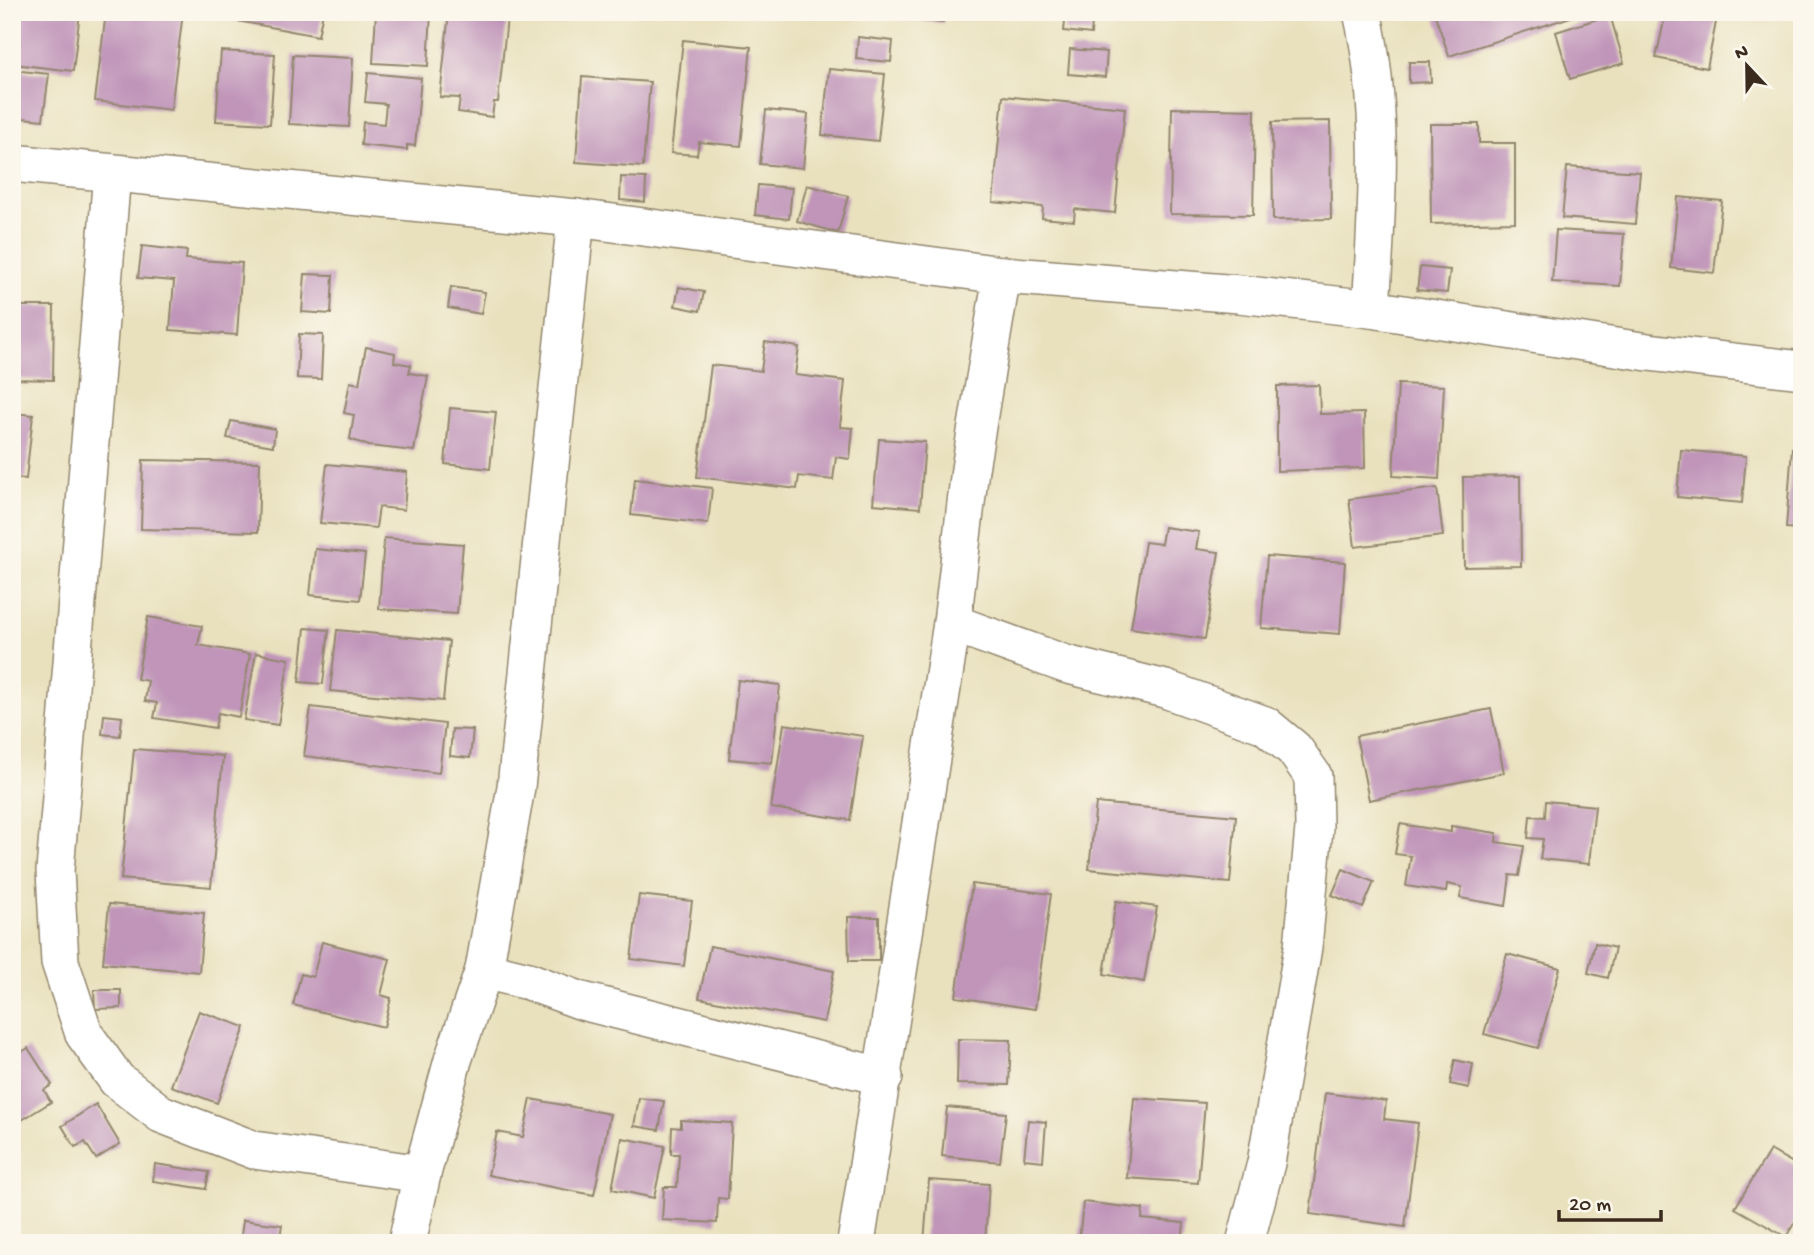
<svg xmlns="http://www.w3.org/2000/svg" width="1814" height="1255" viewBox="0 0 1814 1255" font-family="'Gochi Hand',sans-serif">
	<style>
		.building { fill: #c095b9 }
		.lines { fill: none; stroke-linecap: round; stroke-linejoin: round }
		.street-casing { stroke: #92866e; stroke-width: 40 }
		.street { stroke: #fff; stroke-width: 37 }
	</style>
	<rect width="100%" height="100%" fill="#fbf7ec"/>
	<filter id="ink" filterUnits="userSpaceOnUse"><feTurbulence type="fractalNoise" baseFrequency=".0143" numOctaves="2"/><feDisplacementMap in="SourceGraphic" scale="14" xChannelSelector="R" yChannelSelector="G"/><feConvolveMatrix kernelMatrix="1 2 1 2 8 2 1 2 1" color-interpolation-filters="sRGB"/></filter>
	<filter id="wash" filterUnits="userSpaceOnUse"><feTurbulence type="fractalNoise" baseFrequency=".00686" numOctaves="4" result="noise"/><feDisplacementMap in="SourceGraphic" scale="28" xChannelSelector="R" yChannelSelector="G"/><feGaussianBlur stdDeviation="1.57" result="paint"/><feColorMatrix in="noise" values="0 0 0 0 0 0 0 0 0 0 0 0 0 0 0 0 0 1.4 0 .05"/><feComposite in="paint" operator="in"/></filter>
	<g filter="url(#wash)">
		<rect width="100%" height="100%" fill="#e9e1be"/>
		<g id="blocks">
			<g class="building">
				<polygon points="20,12 80,12 73,71 14,64"/>
				<polygon points="106,12 183,12 171,110 95,101"/>
				<polygon points="233,12 323,12 318,36 232,20"/>
				<polygon points="376,12 431,12 428,66 373,63"/>
				<polygon points="449,12 507,18 498,102 494,102 492,117 458,112 460,98 440,97"/>
				<polygon points="901,12 945,12 943,23 900,19"/>
				<polygon points="1066,12 1093,12 1091,34 1064,31"/>
				<polygon points="1434,12 1583,12 1583,13 1449,56"/>
				<polygon points="1666,12 1718,12 1707,68 1656,58"/>
				<polygon points="1610,15 1624,63 1570,79 1556,32"/>
				<polygon points="858,37 893,41 891,62 856,59"/>
				<polygon points="683,40 751,47 741,146 699,142 697,155 671,153"/>
				<polygon points="1070,49 1107,52 1105,77 1068,74"/>
				<polygon points="221,51 275,54 270,124 216,121"/>
				<polygon points="293,55 353,58 349,127 289,124"/>
				<polygon points="1409,62 1430,62 1431,82 1409,83"/>
				<polygon points="829,69 885,74 878,141 822,135"/>
				<polygon points="12,70 49,74 43,120 12,117"/>
				<polygon points="368,73 421,78 415,146 407,145 407,150 361,145 363,122 384,124 386,104 365,102"/>
				<polygon points="582,77 650,82 643,167 576,162"/>
				<polygon points="1003,96 1125,108 1115,213 1075,209 1074,221 1042,218 1043,207 993,202"/>
				<polygon points="1172,108 1255,110 1253,215 1170,214"/>
				<polygon points="766,110 808,114 803,168 760,164"/>
				<polygon points="1330,121 1331,219 1273,220 1272,122"/>
				<polygon points="1430,124 1479,124 1479,143 1515,143 1515,222 1431,224"/>
				<polygon points="1567,167 1640,172 1635,224 1562,218"/>
				<polygon points="621,177 646,178 645,202 620,200"/>
				<polygon points="758,185 792,188 789,219 755,215"/>
				<polygon points="807,185 848,196 838,233 797,221"/>
				<polygon points="1678,197 1722,201 1714,273 1671,268"/>
				<polygon points="1556,230 1624,234 1620,286 1552,282"/>
				<polygon points="142,246 187,251 186,259 242,263 237,335 170,330 174,281 138,278"/>
				<polygon points="1420,267 1450,270 1447,293 1417,290"/>
				<polygon points="305,274 333,275 331,314 302,312"/>
				<polygon points="451,287 485,292 481,314 448,308"/>
				<polygon points="679,287 704,292 700,311 675,306"/>
				<polygon points="12,306 54,306 53,380 12,379"/>
				<polygon points="299,334 323,335 321,379 297,378"/>
				<polygon points="765,342 799,347 795,375 845,381 840,427 853,428 850,459 836,457 833,480 799,476 797,489 697,477 711,365 761,371"/>
				<polygon points="366,347 395,353 394,362 411,365 409,373 428,376 414,451 369,446 350,439 354,415 344,413 350,382 359,384"/>
				<polygon points="1398,384 1444,386 1439,479 1393,476"/>
				<polygon points="1319,385 1320,414 1364,413 1365,468 1277,471 1277,386"/>
				<polygon points="450,408 496,412 490,469 445,464"/>
				<polygon points="12,413 33,415 26,479 12,478"/>
				<polygon points="231,421 275,429 273,446 227,438"/>
				<polygon points="879,439 925,442 920,508 873,504"/>
				<polygon points="1792,448 1802,449 1802,529 1786,528"/>
				<polygon points="1681,450 1746,456 1742,503 1677,497"/>
				<polygon points="143,460 260,462 258,532 141,529"/>
				<polygon points="327,464 407,472 404,510 379,507 376,528 320,523"/>
				<polygon points="1520,476 1521,566 1464,567 1463,477"/>
				<polygon points="635,479 712,488 708,524 631,515"/>
				<polygon points="1437,488 1443,536 1355,547 1349,499"/>
				<polygon points="1164,527 1199,532 1196,549 1219,552 1205,639 1131,628 1145,542 1161,544"/>
				<polygon points="384,538 463,544 457,614 379,609"/>
				<polygon points="315,549 365,554 360,600 310,595"/>
				<polygon points="1267,556 1345,562 1340,634 1261,628"/>
				<polygon points="148,617 202,626 198,645 250,654 239,717 218,713 215,728 154,718 157,703 145,701 148,681 137,679"/>
				<polygon points="305,628 329,630 323,684 299,682"/>
				<polygon points="337,630 449,641 443,701 330,691"/>
				<polygon points="256,653 289,659 278,725 244,720"/>
				<polygon points="738,680 780,685 772,763 729,759"/>
				<polygon points="311,707 445,724 439,773 304,756"/>
				<polygon points="1491,709 1504,773 1369,800 1356,736"/>
				<polygon points="104,715 122,717 120,736 102,734"/>
				<polygon points="784,724 863,736 850,820 771,808"/>
				<polygon points="452,729 473,730 470,758 450,756"/>
				<polygon points="134,749 223,756 211,887 121,879"/>
				<polygon points="1546,801 1595,806 1589,864 1540,859 1543,839 1528,838 1530,816 1545,817"/>
				<polygon points="1096,803 1236,816 1230,883 1089,869"/>
				<polygon points="1400,824 1451,832 1451,826 1497,833 1496,842 1524,846 1519,876 1510,875 1506,906 1460,898 1462,887 1447,884 1446,892 1406,886 1411,856 1395,854"/>
				<polygon points="1343,869 1374,882 1363,908 1332,895"/>
				<polygon points="972,884 1051,894 1035,1009 956,997"/>
				<polygon points="639,895 692,901 684,966 631,959"/>
				<polygon points="1116,901 1157,907 1144,982 1104,974"/>
				<polygon points="109,904 204,913 199,972 103,963"/>
				<polygon points="848,917 879,917 879,961 849,961"/>
				<polygon points="322,942 390,959 381,995 391,998 384,1027 293,1005 301,974 313,977"/>
				<polygon points="1595,943 1615,948 1608,978 1588,973"/>
				<polygon points="710,946 834,971 824,1022 699,998"/>
				<polygon points="1507,954 1560,968 1538,1048 1484,1034"/>
				<polygon points="94,990 121,990 121,1008 95,1009"/>
				<polygon points="199,1011 245,1027 217,1103 171,1086"/>
				<polygon points="958,1039 1011,1040 1009,1085 957,1084"/>
				<polygon points="28,1048 52,1085 44,1090 51,1102 12,1126 12,1058"/>
				<polygon points="1455,1060 1473,1064 1469,1088 1450,1084"/>
				<polygon points="1325,1093 1386,1101 1384,1119 1418,1123 1405,1227 1310,1214"/>
				<polygon points="639,1098 664,1101 659,1130 634,1126"/>
				<polygon points="1134,1098 1205,1103 1198,1183 1127,1178"/>
				<polygon points="531,1099 610,1114 594,1195 488,1175 497,1132 523,1137"/>
				<polygon points="96,1104 120,1144 96,1159 85,1142 75,1147 62,1126"/>
				<polygon points="947,1107 1006,1113 1000,1162 942,1156"/>
				<polygon points="681,1120 732,1123 728,1199 718,1198 717,1223 662,1220 664,1187 677,1187 679,1154 671,1154 672,1127 681,1128"/>
				<polygon points="1028,1120 1046,1122 1043,1161 1024,1159"/>
				<polygon points="622,1138 665,1146 654,1198 612,1189"/>
				<polygon points="1770,1150 1802,1168 1802,1210 1786,1237 1735,1208"/>
				<polygon points="155,1164 209,1172 206,1189 153,1181"/>
				<polygon points="929,1180 989,1184 985,1243 924,1243"/>
				<polygon points="1083,1202 1143,1209 1142,1219 1184,1223 1182,1243 1079,1243"/>
				<polygon points="243,1220 282,1225 279,1243 240,1243"/>
				<polygon points="707,1238 727,1241 727,1243 706,1243"/>
			</g>
		</g>
	</g>
	<g filter="url(#ink)">
		<use href="#blocks" fill-opacity="0" stroke="#92866e" stroke-width="2"/>
		<g class="lines">
			<defs>
				<g id="street">
					<path d="M1362 12C1385 109 1377 211 1371 309"/>
					<polyline points="12,163 576,218 1002,275 1239,294 1371,309 1648,352 1802,370"/>
					<polyline points="112,173 55,871 60,962 84,1034 117,1080 161,1114 254,1150 422,1174"/>
					<polyline points="952,623 1065,664 1165,689 1265,725 1294,749 1313,776 1314,828 1303,947 1266,1163 1245,1243"/>
					<polyline points="484,970 528,981 582,1001 884,1077"/>
					<polyline points="407,1243 422,1174 453,1060 484,970 516,787 576,218"/>
					<polyline points="856,1243 952,623 970,469 1002,275"/>
				</g>
			</defs>
			<use href="#street" class="street-casing"/>
			<use href="#street" class="street"/>
		</g>
	</g>
	<rect width="1814" height="1255" fill="none" stroke="#fbf7ec" stroke-width="42"/>
	<g transform="translate(1747 66) rotate(338)" stroke="#fbf7ec" stroke-width="5" paint-order="stroke">
	<path d="M0-5L12 26L0 18L-12 26Z" fill="#3b2a1e"/>
	<text y="-10" font-size="19" font-weight="bold" text-anchor="middle" fill="#3b2a1e">N</text>
	</g>
	<path d="M1559 1210v10h102v-10" fill="none" stroke="#3b2a1e" stroke-width="3.5"/>
	<text x="1569" y="1210" font-size="21" fill="#3b2a1e" stroke="#fbf7ec" stroke-width="5" paint-order="stroke">20 m</text>
</svg>
